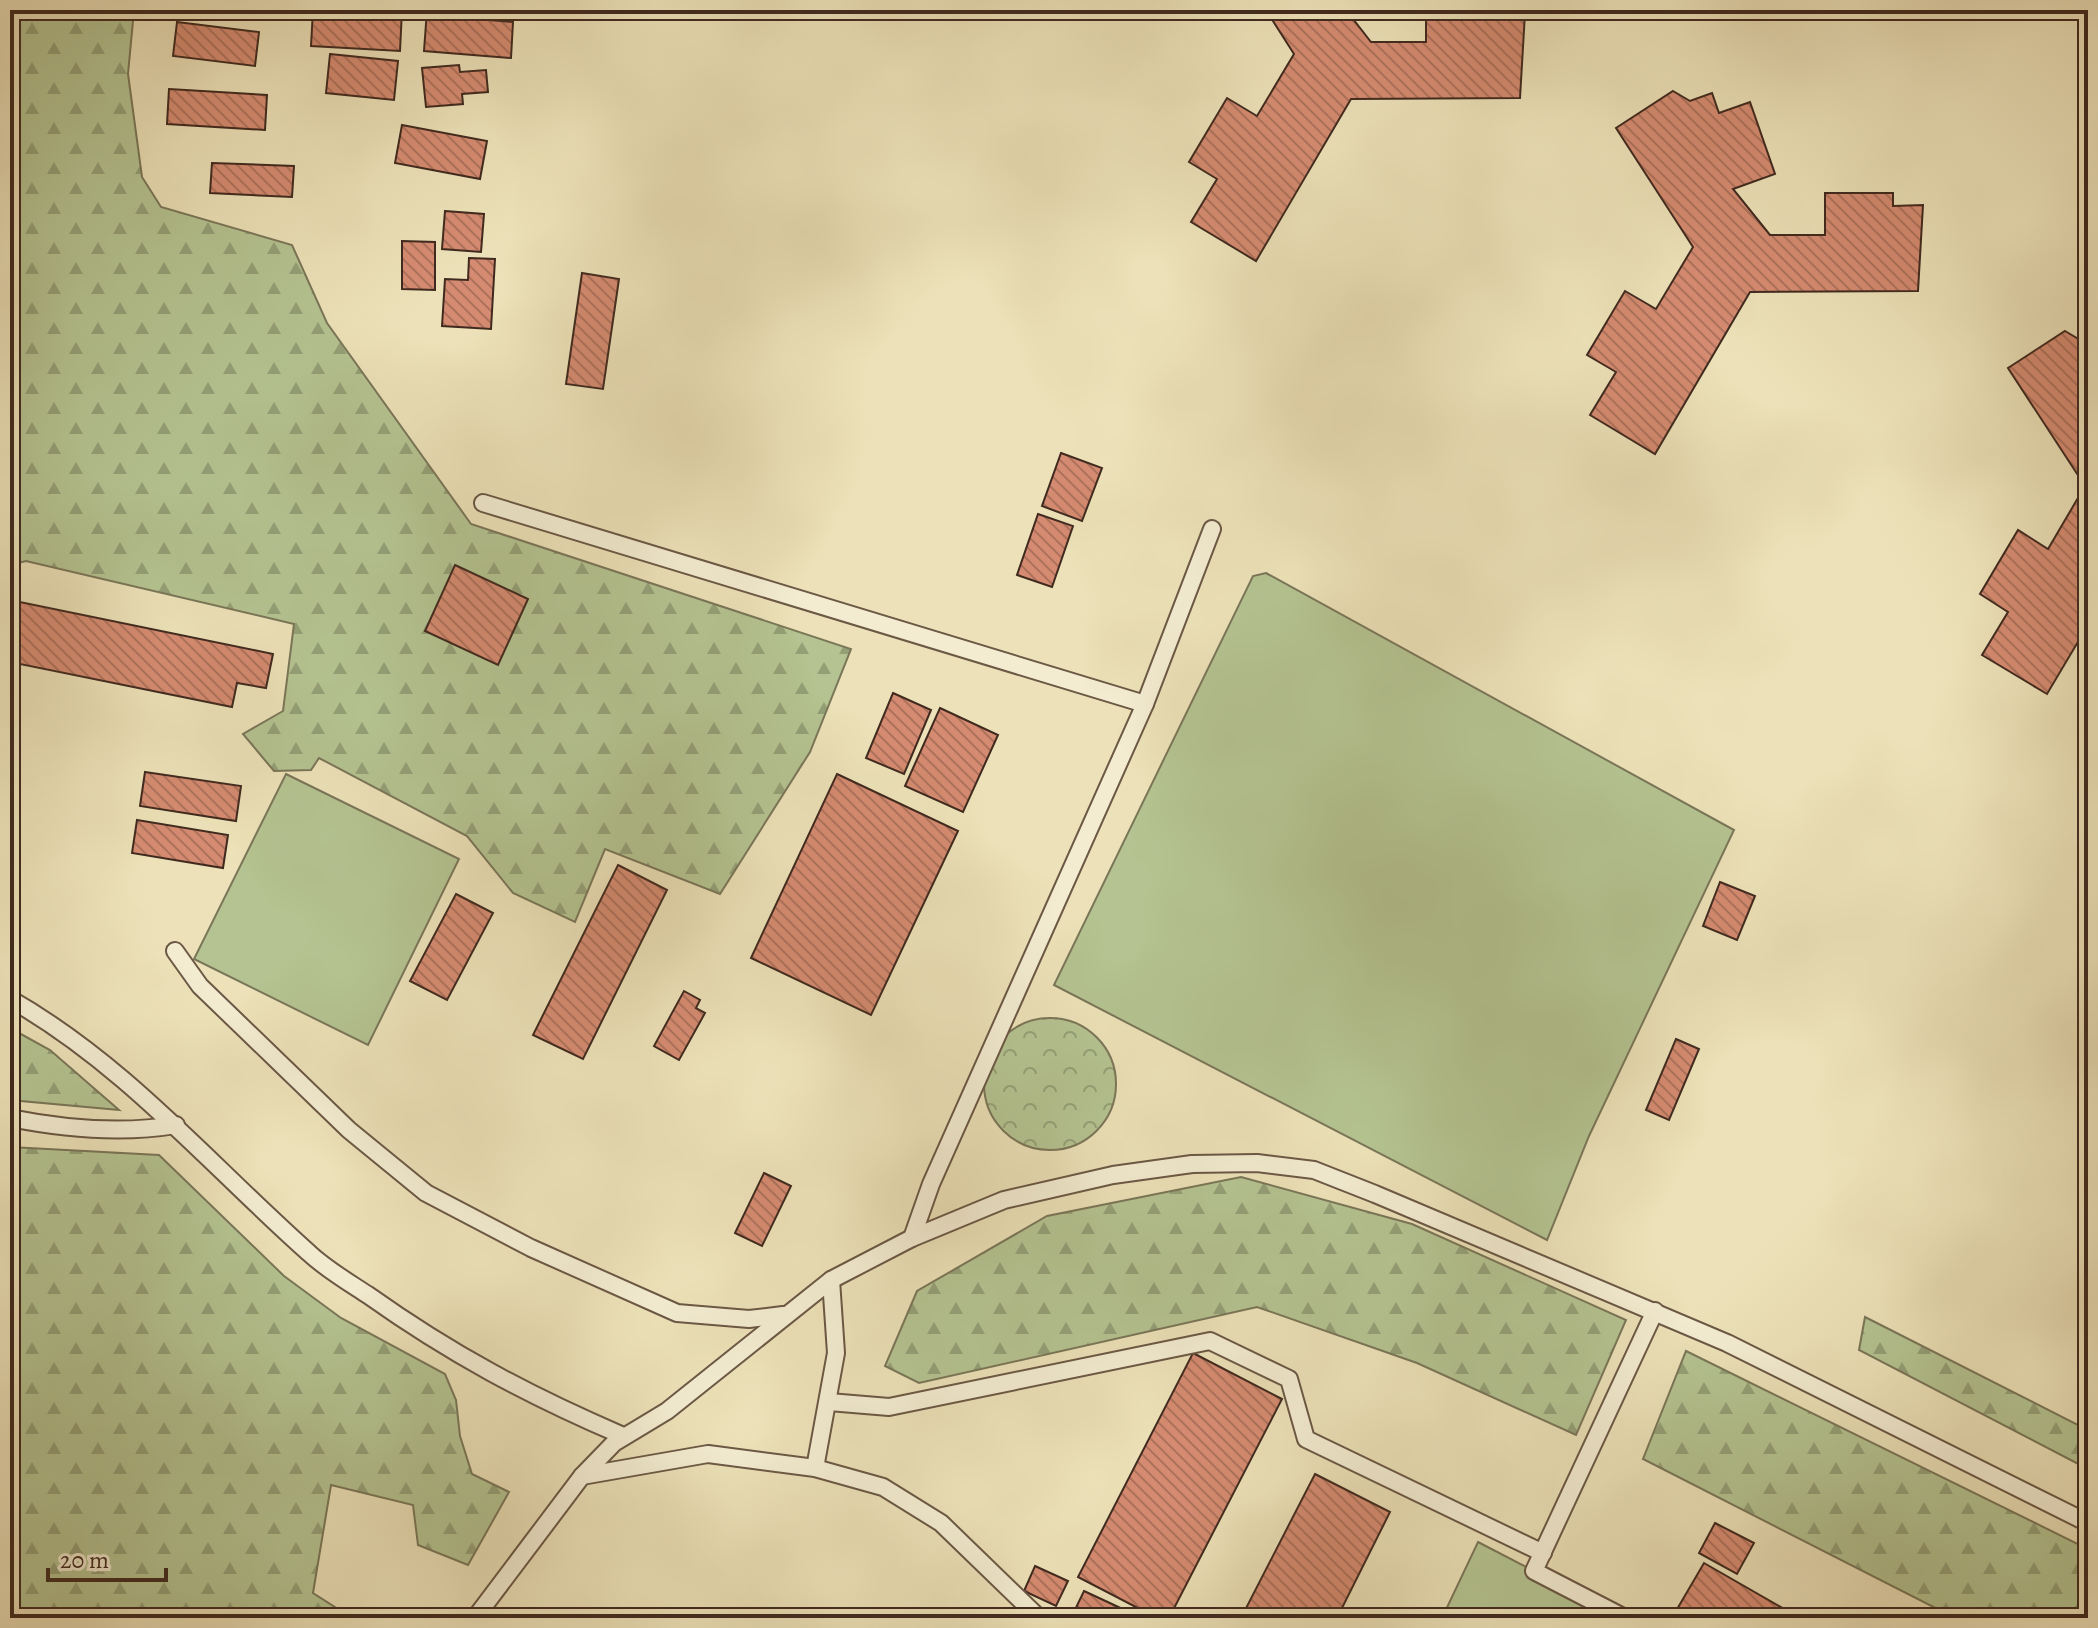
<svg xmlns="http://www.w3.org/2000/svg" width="2098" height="1628" viewBox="0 0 2098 1628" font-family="Alegreya,serif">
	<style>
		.forest { fill: url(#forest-firs); stroke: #7a7658; stroke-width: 2 }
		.park { fill: url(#park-crowns); stroke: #7a7658; stroke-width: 2 }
		.pitch { fill: #b4c391; stroke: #7a7658; stroke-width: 2 }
		.building { fill: url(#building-back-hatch); stroke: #402a1f; stroke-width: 2 }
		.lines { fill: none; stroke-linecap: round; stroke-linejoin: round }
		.lane-casing { stroke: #6b5845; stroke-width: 20 }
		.lane { stroke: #f3ecd1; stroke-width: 16 }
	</style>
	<defs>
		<pattern id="forest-firs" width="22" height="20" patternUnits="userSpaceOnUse" patternTransform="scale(2)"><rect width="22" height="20" fill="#b4c391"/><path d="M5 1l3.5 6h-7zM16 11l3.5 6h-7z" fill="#949f76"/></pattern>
		<pattern id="park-crowns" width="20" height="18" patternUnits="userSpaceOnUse" patternTransform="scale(2)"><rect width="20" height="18" fill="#b4c391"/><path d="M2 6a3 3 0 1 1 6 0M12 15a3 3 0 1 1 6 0" fill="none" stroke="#949f76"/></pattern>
		<pattern id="building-back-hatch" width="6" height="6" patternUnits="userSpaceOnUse" patternTransform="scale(2)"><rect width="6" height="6" fill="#d58b71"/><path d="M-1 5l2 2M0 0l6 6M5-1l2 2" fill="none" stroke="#ae725c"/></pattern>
	</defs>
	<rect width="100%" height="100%" fill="#ece1b8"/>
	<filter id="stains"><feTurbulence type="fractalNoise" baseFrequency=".0025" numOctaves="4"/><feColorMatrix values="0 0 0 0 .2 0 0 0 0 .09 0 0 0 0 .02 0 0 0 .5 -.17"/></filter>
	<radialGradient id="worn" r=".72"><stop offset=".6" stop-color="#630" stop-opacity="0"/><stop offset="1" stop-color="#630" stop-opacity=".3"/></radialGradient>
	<g class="forest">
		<polygon points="10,10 134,10 128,74 142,177 161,207 292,245 327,323 471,524 851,649 810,752 720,894 605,849 575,922 513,893 467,836 319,758 311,770 274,771 243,734 283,711 294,624 26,561 10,565"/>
		<polygon points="10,1028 50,1050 119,1110 10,1100"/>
		<polygon points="10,1147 159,1155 284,1276 341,1318 445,1374 456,1400 460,1436 472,1474 509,1492 468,1565 418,1545 413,1505 331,1485 313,1593 352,1618 10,1616"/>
		<polygon points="1241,1177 1412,1224 1626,1320 1576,1435 1417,1363 1257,1307 919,1383 885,1366 917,1291 1047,1216"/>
		<polygon points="1865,1317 2088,1430 2088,1469 1859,1350"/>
		<polygon points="1686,1351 2088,1549 2088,1618 1955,1618 1643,1459"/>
	</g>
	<circle class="park" cx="1050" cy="1084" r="66"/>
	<g class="pitch">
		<polygon points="1266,573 1734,830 1589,1136 1547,1240 1054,985 1253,576"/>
		<polygon points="286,774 459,859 368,1045 194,959"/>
		<polygon points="1478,1542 1625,1618 1442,1618"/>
	</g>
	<g class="building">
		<polygon points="313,10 402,10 400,51 311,46"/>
		<polygon points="427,10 466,11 465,18 513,22 511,58 424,51"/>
		<polygon points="1266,10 1346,10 1371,42 1426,42 1426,10 1525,13 1520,98 1351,99 1256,261 1191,222 1217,179 1189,162 1227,98 1257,116 1294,54"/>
		<polygon points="177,22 259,32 255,66 173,56"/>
		<polygon points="330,54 398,61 394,100 326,93"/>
		<polygon points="459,65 460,72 486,70 488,92 462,94 463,104 426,107 422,68"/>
		<polygon points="169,89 267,95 265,130 167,124"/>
		<polygon points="1673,91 1690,101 1712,93 1719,113 1750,102 1775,174 1733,189 1770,235 1825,235 1825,193 1893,193 1893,206 1923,205 1918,291 1750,292 1655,454 1590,415 1616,372 1587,355 1625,291 1656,309 1693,247 1616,128"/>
		<polygon points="402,125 487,141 480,179 395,163"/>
		<polygon points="212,163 294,166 292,197 210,193"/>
		<polygon points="445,211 484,214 481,252 442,249"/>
		<polygon points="402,241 435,242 435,290 402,289"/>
		<polygon points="469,258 495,259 491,329 442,326 445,279 468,280"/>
		<polygon points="582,273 619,279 603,389 566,384"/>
		<polygon points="2065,331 2082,341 2088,338 2088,625 2047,694 1982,655 2008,612 1980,594 2018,530 2048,549 2085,486 2008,368"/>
		<polygon points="1061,453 1102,468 1082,521 1042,506"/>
		<polygon points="1038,514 1073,526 1052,587 1017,575"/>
		<polygon points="455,565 528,599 498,665 425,631"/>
		<polygon points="10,600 273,654 266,688 237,683 232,707 10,662"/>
		<polygon points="893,693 931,710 904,774 866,758"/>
		<polygon points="940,708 998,735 963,812 905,786"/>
		<polygon points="145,772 241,786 236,821 140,806"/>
		<polygon points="837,774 958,831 871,1015 751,958"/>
		<polygon points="137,820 228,835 223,868 132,853"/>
		<polygon points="618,865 667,890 583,1059 533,1035"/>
		<polygon points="1720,882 1755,896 1737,940 1703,926"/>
		<polygon points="456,894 493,913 447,1000 410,981"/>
		<polygon points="684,991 700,1000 696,1008 705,1013 679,1060 654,1046"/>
		<polygon points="1676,1039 1699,1049 1669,1120 1646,1110"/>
		<polygon points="764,1173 791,1186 762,1246 735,1233"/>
		<polygon points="1193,1353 1282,1399 1169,1618 1157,1618 1078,1577"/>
		<polygon points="1315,1474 1390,1512 1337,1618 1241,1618"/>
		<polygon points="1715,1523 1754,1543 1737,1574 1699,1553"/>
		<polygon points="1704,1563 1800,1618 1688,1618 1676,1611"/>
		<polygon points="1035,1566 1068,1581 1056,1606 1024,1591"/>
		<polygon points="1084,1591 1142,1618 1071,1618"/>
	</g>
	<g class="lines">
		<defs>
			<g id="lane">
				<polyline points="483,503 1145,704"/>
				<polyline points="175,951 200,986 349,1130 426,1193 531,1248 677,1313 749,1319 783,1315"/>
				<path d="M10 999C126 1065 210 1165 309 1253 326 1269 348 1282 368 1295 451 1354 528 1395 621 1435"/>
				<path d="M10 1118C65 1129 121 1134 176 1125"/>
				<polyline points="912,1238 931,1184 1145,704 1212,529"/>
				<polyline points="829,1402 889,1407 1210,1341 1289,1379 1306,1439 1543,1553"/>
				<polyline points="815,1468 836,1353 831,1280"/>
				<polyline points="582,1476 708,1454 815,1468 883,1487 941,1523 1039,1618"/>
				<polyline points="475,1618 582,1476 614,1443 667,1411 831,1280 912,1238 1004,1200 1113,1175 1192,1164 1257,1163 1314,1170 1375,1194 1727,1343 2088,1523"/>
				<polyline points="1625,1618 1534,1571 1655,1311"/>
			</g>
		</defs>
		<use href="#lane" class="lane-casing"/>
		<use href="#lane" class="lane"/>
	</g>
	<rect width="2098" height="1628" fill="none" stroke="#ece1b8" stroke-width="40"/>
	<rect x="12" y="12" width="2074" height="1604" fill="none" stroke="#402a1f" stroke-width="4"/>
	<rect x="20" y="20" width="2058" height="1588" fill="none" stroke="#402a1f" stroke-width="2"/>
	<path d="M48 1568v12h118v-12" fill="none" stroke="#402a1f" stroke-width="4"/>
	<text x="60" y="1568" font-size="24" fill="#402a1f" stroke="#f3ecd1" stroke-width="6" paint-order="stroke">20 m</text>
	<rect width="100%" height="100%" filter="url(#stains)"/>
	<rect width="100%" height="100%" fill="url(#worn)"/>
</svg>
